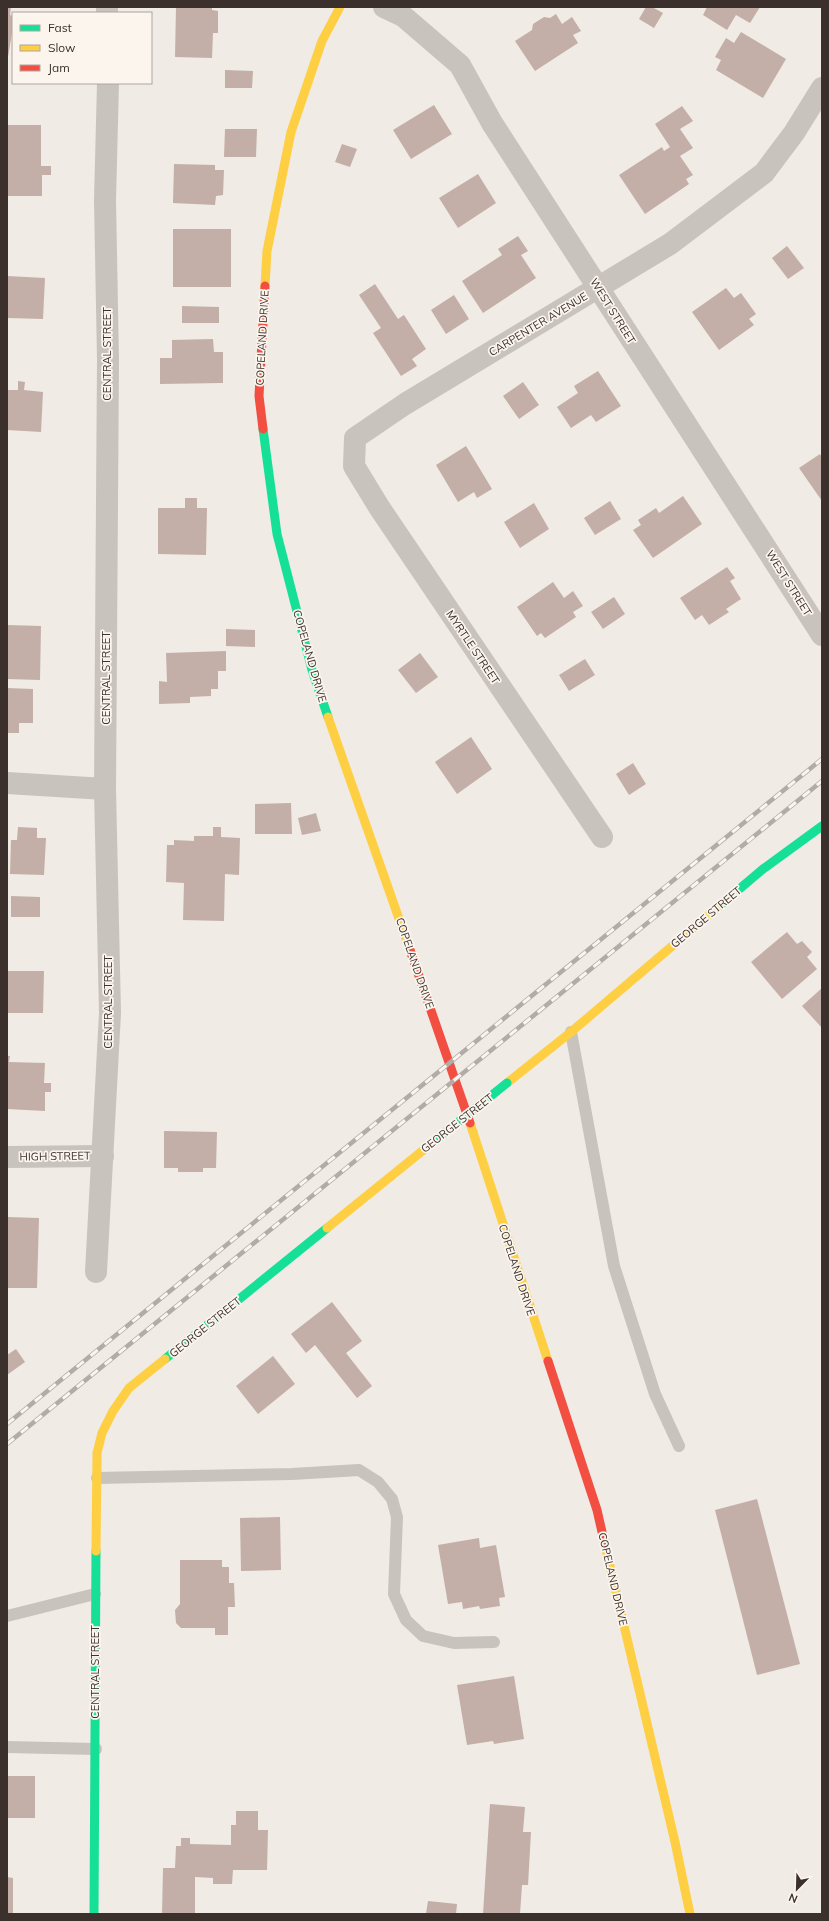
<svg xmlns="http://www.w3.org/2000/svg" width="829" height="1921" viewBox="0 0 829 1921" font-family="Mulish,sans-serif">
	<style>
		.building { fill: #c3afa7 }
		.lines { fill: none; stroke-linecap: round; stroke-linejoin: round }
		.lane { stroke: #c9c3be; stroke-width: 12 }
		.street { stroke: #c9c3be; stroke-width: 22 }
		.fast { stroke: #16e098; stroke-width: 9 }
		.slow { stroke: #ffcf43; stroke-width: 9 }
		.jam { stroke: #f24e42; stroke-width: 9 }
		.rail-casing { stroke: #b1aca8; stroke-width: 4.5 }
		.rail { stroke: #fbf5ee; stroke-width: 3; stroke-dasharray: 9; stroke-linecap: butt }
		.fast-bridge { stroke: #16e098; stroke-width: 9 }
		.labels { text-anchor: middle; dominant-baseline: central; stroke-width: 3.5; stroke-linejoin: round; paint-order: stroke }
		.street-label { font-size: 11px; fill: #3b302b; stroke: #fbf5ee }
	</style>
	<rect width="100%" height="100%" fill="#f0ebe5"/>
	<g class="building">
		<polygon points="7,7 11,7 10,15 13,16 13,27 8,57"/>
		<polygon points="176,7 212,7 212,10 218,11 218,33 213,33 212,58 175,57"/>
		<polygon points="646,7 652,7 663,13 654,28 639,19"/>
		<polygon points="707,7 760,7 750,23 736,15 727,30 703,15"/>
		<polygon points="556,14 562,24 572,17 581,31 573,35 578,43 535,71 515,41 532,30 533,24 544,17 550,18"/>
		<polygon points="741,32 786,59 763,98 716,70 721,60 715,57 726,38 734,43"/>
		<polygon points="225,70 253,71 252,88 225,88"/>
		<polygon points="434,105 452,134 411,159 393,130"/>
		<polygon points="682,106 693,121 680,129 693,148 680,156 693,175 686,179 689,184 645,214 619,175 662,147 664,151 670,147 655,124"/>
		<polygon points="7,125 41,125 41,166 51,166 51,175 42,175 42,196 7,196"/>
		<polygon points="225,129 257,129 256,157 224,157"/>
		<polygon points="342,144 357,149 350,167 335,162"/>
		<polygon points="174,164 215,165 215,170 224,170 223,195 216,196 215,205 173,203"/>
		<polygon points="478,174 496,203 458,228 439,198"/>
		<rect x="173" y="229" width="58" height="58"/>
		<polygon points="518,236 528,251 521,255 536,278 483,313 462,281 502,255 498,249"/>
		<polygon points="787,246 804,268 788,279 772,258"/>
		<polygon points="7,276 45,278 43,319 7,318"/>
		<polygon points="375,284 398,319 404,315 426,349 412,359 417,366 401,376 373,333 381,328 359,295"/>
		<polygon points="726,288 734,298 741,293 756,314 749,319 754,325 719,350 692,312"/>
		<polygon points="454,295 469,319 446,334 431,310"/>
		<polygon points="182,306 219,307 219,323 182,323"/>
		<polygon points="213,339 214,352 223,352 223,383 160,384 160,358 172,358 172,340"/>
		<polygon points="598,371 621,406 596,422 591,415 571,428 557,407 578,393 574,386"/>
		<polygon points="18,381 25,382 24,390 43,392 41,432 7,430 7,390 18,390"/>
		<polygon points="523,382 539,405 519,419 503,396"/>
		<polygon points="466,446 492,489 477,498 474,492 458,502 436,465"/>
		<polygon points="820,454 822,458 822,501 799,468"/>
		<polygon points="683,496 702,524 653,558 633,530 641,525 638,520 656,508 659,513"/>
		<polygon points="185,498 197,498 197,508 207,508 206,555 158,554 158,508 185,508"/>
		<polygon points="610,501 621,519 595,535 584,518"/>
		<polygon points="534,503 549,529 520,548 504,522"/>
		<polygon points="727,567 735,578 730,581 741,599 726,609 729,612 709,625 702,615 695,620 680,598"/>
		<polygon points="553,582 564,598 573,591 583,606 573,612 576,617 545,638 541,633 537,636 517,607"/>
		<polygon points="614,597 625,614 603,629 591,612"/>
		<polygon points="7,625 41,626 40,680 7,679"/>
		<polygon points="226,629 255,630 255,647 226,646"/>
		<polygon points="226,651 226,671 218,671 218,689 211,689 211,696 190,697 190,703 159,704 159,681 167,682 166,653"/>
		<polygon points="420,653 438,677 416,693 398,670"/>
		<polygon points="585,659 595,675 569,691 559,675"/>
		<polygon points="7,688 33,689 33,723 19,723 19,733 7,733"/>
		<polygon points="471,737 492,769 457,794 435,762"/>
		<polygon points="633,763 646,784 629,795 616,774"/>
		<polygon points="291,803 292,834 255,834 255,804"/>
		<polygon points="316,813 321,831 302,835 298,818"/>
		<polygon points="18,827 37,828 37,838 46,838 44,875 10,874 11,840 17,840"/>
		<polygon points="213,827 221,827 221,837 240,838 239,875 225,874 224,921 183,920 184,883 166,882 167,845 174,845 174,840 194,841 194,836 213,836"/>
		<polygon points="11,896 40,897 40,917 11,917"/>
		<polygon points="787,932 797,944 802,941 812,952 807,957 817,969 782,999 751,962"/>
		<polygon points="7,971 44,971 43,1013 7,1013"/>
		<polygon points="822,988 822,1028 802,1006"/>
		<polygon points="7,1056 10,1056 9,1062 45,1063 44,1083 51,1083 51,1092 45,1092 45,1111 7,1109"/>
		<polygon points="164,1131 217,1132 216,1168 203,1168 203,1172 178,1172 178,1168 164,1168"/>
		<polygon points="7,1217 39,1218 37,1288 7,1288"/>
		<polygon points="332,1302 362,1341 346,1353 372,1386 357,1398 315,1345 306,1353 291,1334"/>
		<polygon points="16,1349 25,1362 7,1375 7,1355"/>
		<polygon points="273,1356 295,1384 258,1414 236,1386"/>
		<polygon points="757,1499 800,1664 757,1675 715,1510"/>
		<polygon points="280,1517 281,1570 241,1571 240,1518"/>
		<polygon points="479,1538 480,1548 496,1545 505,1597 499,1598 500,1606 480,1609 479,1606 463,1609 462,1602 448,1604 438,1545"/>
		<polygon points="180,1560 222,1560 222,1567 229,1567 229,1583 234,1583 235,1607 228,1607 228,1635 215,1635 215,1628 181,1628 176,1623 175,1610 180,1604"/>
		<polygon points="514,1676 524,1739 494,1744 493,1741 467,1745 457,1685"/>
		<rect x="7" y="1776" width="28" height="42"/>
		<polygon points="490,1804 525,1807 523,1832 531,1832 528,1885 522,1885 520,1914 483,1914"/>
		<polygon points="236,1811 258,1811 258,1830 268,1830 267,1870 233,1870 232,1884 213,1884 213,1878 195,1877 195,1914 162,1914 163,1868 175,1868 176,1846 181,1846 181,1838 190,1838 190,1844 231,1845 231,1825 236,1825"/>
		<polygon points="7,1877 13,1878 13,1914 7,1914"/>
		<polygon points="428,1901 457,1904 456,1914 426,1914"/>
	</g>
	<g class="lines">
		<g class="lane">
			<polyline points="571,1032 614,1266 655,1394 679,1446"/>
			<polyline points="97,1478 292,1474 359,1470 378,1482 392,1499 397,1517 394,1594 406,1620 423,1636 454,1643 494,1642"/>
			<polyline points="7,1616 95,1594"/>
			<polyline points="7,1747 96,1749"/>
		</g>
		<g class="street">
			<polyline points="107,7 107,13"/>
			<polyline points="384,7 403,16 460,65 492,123 822,635"/>
			<polyline points="7,783 105,789"/>
			<polyline points="602,837 379,507 354,466 355,438 405,404 670,244 764,173 794,133 822,88"/>
			<polyline points="7,1157 103,1156"/>
			<polyline points="96,1272 110,1013 105,789 108,360 105,200 108,83"/>
		</g>
		<g class="fast">
			<polyline points="263,429 277,534 312,670 328,717"/>
			<polyline points="717,908 763,869 822,826"/>
			<polyline points="165,1359 327,1228"/>
			<polyline points="94,1914 96,1551"/>
		</g>
		<g class="slow">
			<polyline points="265,286 267,251 291,132 322,41 340,7"/>
			<polyline points="328,717 410,950"/>
			<polyline points="507,1083 571,1032 717,908"/>
			<polyline points="470,1123 548,1361"/>
			<polyline points="327,1228 437,1139"/>
			<polyline points="605,1545 675,1842 690,1914"/>
			<polyline points="96,1551 97,1453 102,1433 113,1411 129,1388 165,1359"/>
		</g>
		<g class="jam">
			<polyline points="263,429 259,396 265,286"/>
			<polyline points="410,950 470,1123"/>
			<polyline points="548,1361 597,1510 605,1545"/>
		</g>
		<defs>
			<g id="rail">
				<polyline points="7,1424 822,759"/>
				<polyline points="7,1444 822,781"/>
			</g>
		</defs>
		<use href="#rail" class="rail-casing"/>
		<use href="#rail" class="rail"/>
		<polyline class="fast-bridge" points="437,1139 507,1083"/>
	</g>
	<g class="labels">
		<g class="street-label">
			<text transform="translate(613 311) rotate(58)">WEST STREET</text>
			<text transform="translate(538 324) rotate(-31)">CARPENTER AVENUE</text>
			<text transform="translate(262 338) rotate(-87)">COPELAND DRIVE</text>
			<text transform="translate(107 354) rotate(-90)">CENTRAL STREET</text>
			<text transform="translate(789 583) rotate(58)">WEST STREET</text>
			<text transform="translate(473 647) rotate(56)">MYRTLE STREET</text>
			<text transform="translate(310 656) rotate(74)">COPELAND DRIVE</text>
			<text transform="translate(106 678) rotate(-90)">CENTRAL STREET</text>
			<text transform="translate(706 917) rotate(-40)">GEORGE STREET</text>
			<text transform="translate(415 963) rotate(71)">COPELAND DRIVE</text>
			<text transform="translate(108 1002) rotate(-90)">CENTRAL STREET</text>
			<text transform="translate(457 1123) rotate(-38)">GEORGE STREET</text>
			<text transform="translate(55 1156) rotate(-1)">HIGH STREET</text>
			<text transform="translate(517 1270) rotate(72)">COPELAND DRIVE</text>
			<text transform="translate(205 1327) rotate(-39)">GEORGE STREET</text>
			<text transform="translate(613 1579) rotate(77)">COPELAND DRIVE</text>
			<text transform="translate(95 1672) rotate(-90)">CENTRAL STREET</text>
		</g>
	</g>
	<rect width="829" height="1921" fill="none" stroke="#3b302b" stroke-width="16"/>
	<rect x="12" y="12" width="140" height="72" fill="#fbf5ee" stroke="#aea6a0"/>
	<rect x="20" y="25" width="20" height="6" fill="#16e098" stroke="#aea6a0"/>
	<text x="48" y="32" font-size="12" fill="#3b302b">Fast</text>
	<rect x="20" y="45" width="20" height="6" fill="#ffcf43" stroke="#aea6a0"/>
	<text x="48" y="52" font-size="12" fill="#3b302b">Slow</text>
	<rect x="20" y="65" width="20" height="6" fill="#f24e42" stroke="#aea6a0"/>
	<text x="48" y="72" font-size="12" fill="#3b302b">Jam</text>
	<g transform="translate(797 1889) rotate(203)" stroke="#fbf5ee" stroke-width="3" paint-order="stroke">
	<path d="M0-3L7 15L0 10L-7 15Z" fill="#3b302b"/>
	<text y="-6" font-size="11" font-weight="bold" text-anchor="middle" fill="#3b302b">N</text>
	</g>
</svg>
